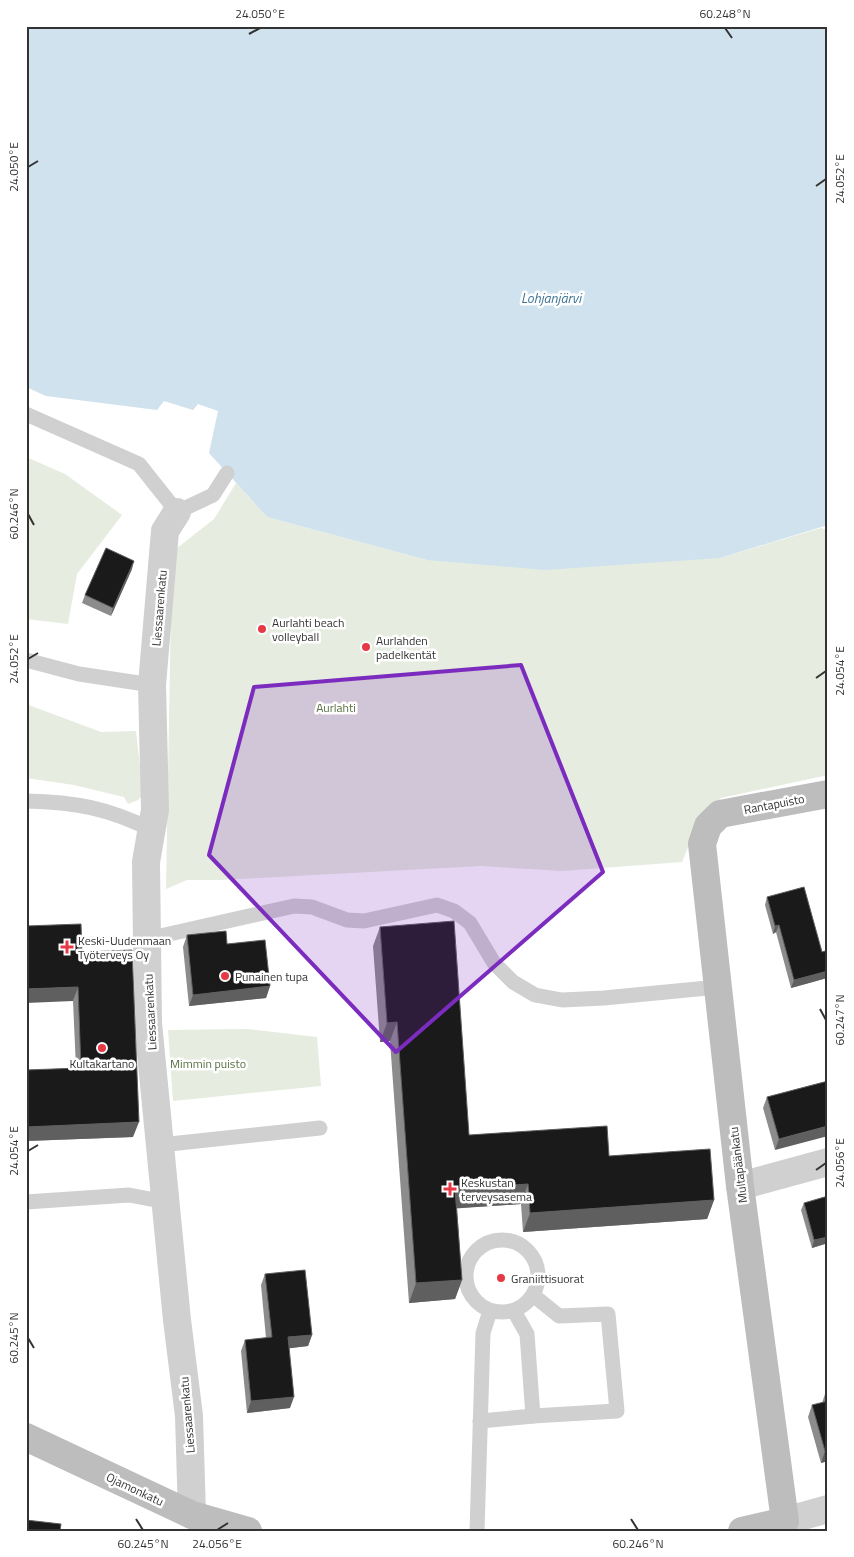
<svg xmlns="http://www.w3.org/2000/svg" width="854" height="1557" viewBox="0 0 854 1557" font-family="'Titillium Web',sans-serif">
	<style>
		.green { fill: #e6ecdf }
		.water { fill: #cfe2ee }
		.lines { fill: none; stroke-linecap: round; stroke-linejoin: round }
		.lane { stroke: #d0d0d0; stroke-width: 15 }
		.street { stroke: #d0d0d0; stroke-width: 28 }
		.secondary { stroke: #bdbdbd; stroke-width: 28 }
		.wall { fill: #8c8c8c }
		.shaded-wall { fill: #5f5f5f }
		.building { fill: #1a1a1a; stroke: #5f5f5f }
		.marked { fill: #7b2cbf; fill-opacity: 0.2; stroke: #7b2cbf; stroke-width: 4; stroke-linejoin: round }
		.ticks { fill: none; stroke: #333; stroke-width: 2 }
		.poi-dot { fill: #e63946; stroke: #fff; stroke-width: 2 }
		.labels { text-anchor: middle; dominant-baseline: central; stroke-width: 5; stroke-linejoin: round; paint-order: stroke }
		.street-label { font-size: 12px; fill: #333; stroke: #fff }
		.poi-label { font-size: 12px; fill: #333; stroke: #fff; text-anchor: start }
		.park-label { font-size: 12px; fill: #56703f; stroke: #fff }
		.water-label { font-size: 14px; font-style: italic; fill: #3f7597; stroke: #fff }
		.neatline { fill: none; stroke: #333; stroke-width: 2 }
		.ticks-label { font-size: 12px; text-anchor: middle; fill: #333 }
	</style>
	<rect width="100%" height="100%" fill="#fff"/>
	<g class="green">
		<polygon points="26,457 65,474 122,515 77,574 68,624 26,619"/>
		<polygon points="236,483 267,517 427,560 720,558 821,528 828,530 828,775 721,798 707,810 694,833 682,862 562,871 481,866 220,880 187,880 166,889 172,552 214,519"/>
		<polygon points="26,704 101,732 136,731 143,794 138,800 128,804 124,797 74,785 26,778"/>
		<polygon points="248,1029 317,1037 321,1086 173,1101 168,1030"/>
	</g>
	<polygon class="water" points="26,26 828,26 828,525 720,558 545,570 427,560 267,517 209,453 218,411 198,404 193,410 164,401 157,410 46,396 26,387"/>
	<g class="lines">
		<g class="lane">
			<polyline points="26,414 139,464 177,512 213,495 227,473"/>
			<polyline points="26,660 79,674 152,685"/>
			<path d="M26 801C75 802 108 808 152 830"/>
			<polyline points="147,939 294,906 312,907 347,920 364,921 437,905 454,911 470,923 494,963 513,982 535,995 562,1000 604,998 718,987"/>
			<polyline points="160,1145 320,1128"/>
			<polyline points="26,1202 129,1195 166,1202"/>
			<circle cx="502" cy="1276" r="36"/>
			<polyline points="514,1311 527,1334 533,1416 617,1411 608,1314 559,1316 533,1295"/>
			<polyline points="480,1421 533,1416"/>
			<polyline points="477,1531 483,1333 490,1311"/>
		</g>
		<g class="street">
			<polyline points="177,512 165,531 152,685 155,810 146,862 148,1023 177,1320 189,1416 192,1515"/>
			<polyline points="740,1186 828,1162"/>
			<polyline points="785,1521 828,1509"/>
		</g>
		<g class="secondary">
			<polyline points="26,1437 192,1515 248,1531"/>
			<polyline points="742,1531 785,1521 740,1186 702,844 708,826 720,814 828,794"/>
		</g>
	</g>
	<g class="wall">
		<polygon points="132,569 111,616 82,603 85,595"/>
		<polygon points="767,897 827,978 791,988 776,932 773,934 765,905"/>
		<polygon points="380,927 469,1135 609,1156 714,1200 707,1219 523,1232 521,1204 457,1208 462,1280 455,1299 409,1303 390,1041 380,1042 373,946"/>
		<polygon points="187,935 227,944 270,986 266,998 189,1006 183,947"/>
		<polygon points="82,952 133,1137 26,1141 26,1070 76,1068 73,1001"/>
		<polygon points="828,1081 775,1150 763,1108 767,1097"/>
		<polygon points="804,1203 828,1243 812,1248 801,1210"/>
		<polygon points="265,1274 312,1335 308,1346 289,1348 290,1408 247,1413 241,1351 245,1340 266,1338 261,1285"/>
		<polygon points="826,1391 828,1391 828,1461 821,1463 808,1417 812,1405 822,1403"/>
	</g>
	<g class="shaded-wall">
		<polygon points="134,561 132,569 111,616 113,608"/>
		<polygon points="779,925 776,932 773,934 775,926"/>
		<polygon points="828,971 827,978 791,988 794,980"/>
		<polygon points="270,986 266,998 189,1006 193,995"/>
		<polygon points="78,987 73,1001 26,1003 26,989"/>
		<polygon points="397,1022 390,1041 380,1042 387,1023"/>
		<polygon points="139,1122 133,1137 26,1141 26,1127"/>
		<polygon points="828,1126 828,1136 775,1150 779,1139"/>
		<polygon points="528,1184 521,1204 448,1209 455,1189"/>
		<polygon points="714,1200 707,1219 523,1232 530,1213"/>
		<polygon points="828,1237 828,1243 812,1248 814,1240"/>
		<polygon points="462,1280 455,1299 409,1303 416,1283"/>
		<polygon points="312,1335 308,1346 284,1349 288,1337"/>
		<polygon points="294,1397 290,1408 247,1413 251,1401"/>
		<polygon points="825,1451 828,1451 828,1461 821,1463"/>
	</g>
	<g class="building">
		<polygon points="106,548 134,561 113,608 85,595"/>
		<polygon points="804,887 822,952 825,951 828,961 828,971 794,980 779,925 775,926 767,897"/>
		<polygon points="454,921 469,1135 607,1126 609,1156 710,1149 714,1200 530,1213 528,1184 455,1189 462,1280 416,1283 397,1022 387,1023 380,927"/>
		<polygon points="81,924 82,952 132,950 139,1122 26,1127 26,1070 81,1068 78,987 26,989 26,926"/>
		<polygon points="226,931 227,944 265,940 270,986 193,995 187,935"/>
		<polygon points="828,1081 828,1126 779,1139 767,1097"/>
		<polygon points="828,1196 828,1237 814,1240 804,1203"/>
		<polygon points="305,1270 312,1335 288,1337 294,1397 251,1401 245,1340 272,1337 265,1274"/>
		<polygon points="828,1401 828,1451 825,1451 812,1405"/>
		<polygon points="26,1520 61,1524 60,1531 26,1531"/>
	</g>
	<path class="marked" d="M521 665 603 872 396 1052 209 855 254 687Z"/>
	<path class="ticks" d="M725 28 732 38M249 34 260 28M28 167 38 161M816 186 826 179M28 514 34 525M28 659 38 653M816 678 826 671M820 1009 826 1020M28 1151 38 1145M816 1170 826 1163M28 1338 34 1348M136 1519 143 1530M631 1519 638 1530M217 1530 228 1523"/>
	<g class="poi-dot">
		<circle cx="262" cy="629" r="5"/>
		<circle cx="366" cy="647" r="5"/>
		<path d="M64.5 939.5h5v5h5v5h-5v5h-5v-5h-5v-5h5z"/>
		<circle cx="225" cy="976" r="5"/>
		<circle cx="102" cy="1048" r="5"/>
		<path d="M447.5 1181.5h5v5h5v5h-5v5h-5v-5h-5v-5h5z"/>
		<circle cx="501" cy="1278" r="5"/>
	</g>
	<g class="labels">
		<g class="street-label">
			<text transform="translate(159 608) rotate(-85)">Liessaarenkatu</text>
			<text transform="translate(774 804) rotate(-11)">Rantapuisto</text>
			<text transform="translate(150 1012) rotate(-93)">Liessaarenkatu</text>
			<text transform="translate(738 1165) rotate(-97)">Multapäänkatu</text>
			<text transform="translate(187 1415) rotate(-95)">Liessaarenkatu</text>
			<text transform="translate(135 1489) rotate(25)">Ojamonkatu</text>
		</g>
		<g class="poi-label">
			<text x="272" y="622">Aurlahti beach<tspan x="272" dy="14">volleyball</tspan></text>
			<text x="376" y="640">Aurlahden<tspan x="376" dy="14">padelkentät</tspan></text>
			<text x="78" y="940">Keski-Uudenmaan<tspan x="78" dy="14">Työterveys Oy</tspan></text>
			<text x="235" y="976">Punainen tupa</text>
			<text x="102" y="1063" text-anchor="middle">Kultakartano</text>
			<text x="461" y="1182">Keskustan<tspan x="461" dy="14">terveysasema</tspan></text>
			<text x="511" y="1278">Graniittisuorat</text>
		</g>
		<g class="park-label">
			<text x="336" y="707">Aurlahti</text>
			<text x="208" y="1063">Mimmin puisto</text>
		</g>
		<g class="water-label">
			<text x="551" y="297">Lohjanjärvi</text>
		</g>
	</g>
	<rect width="854" height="1557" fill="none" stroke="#ffffff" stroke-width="55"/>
	<rect x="28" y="28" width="798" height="1502" class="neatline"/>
	<g class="ticks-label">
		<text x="260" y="18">24.050°E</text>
		<text x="725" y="18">60.248°N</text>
		<text transform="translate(14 167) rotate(-90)" y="4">24.050°E</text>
		<text transform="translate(840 179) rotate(-90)" y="4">24.052°E</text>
		<text transform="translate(14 514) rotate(-90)" y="4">60.246°N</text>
		<text transform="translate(14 659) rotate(-90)" y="4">24.052°E</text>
		<text transform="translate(840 671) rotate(-90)" y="4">24.054°E</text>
		<text transform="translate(840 1020) rotate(-90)" y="4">60.247°N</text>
		<text transform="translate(14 1151) rotate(-90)" y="4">24.054°E</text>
		<text transform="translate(840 1163) rotate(-90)" y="4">24.056°E</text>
		<text transform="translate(14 1338) rotate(-90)" y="4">60.245°N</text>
		<text x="143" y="1548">60.245°N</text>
		<text x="217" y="1548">24.056°E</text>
		<text x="638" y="1548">60.246°N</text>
	</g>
</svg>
